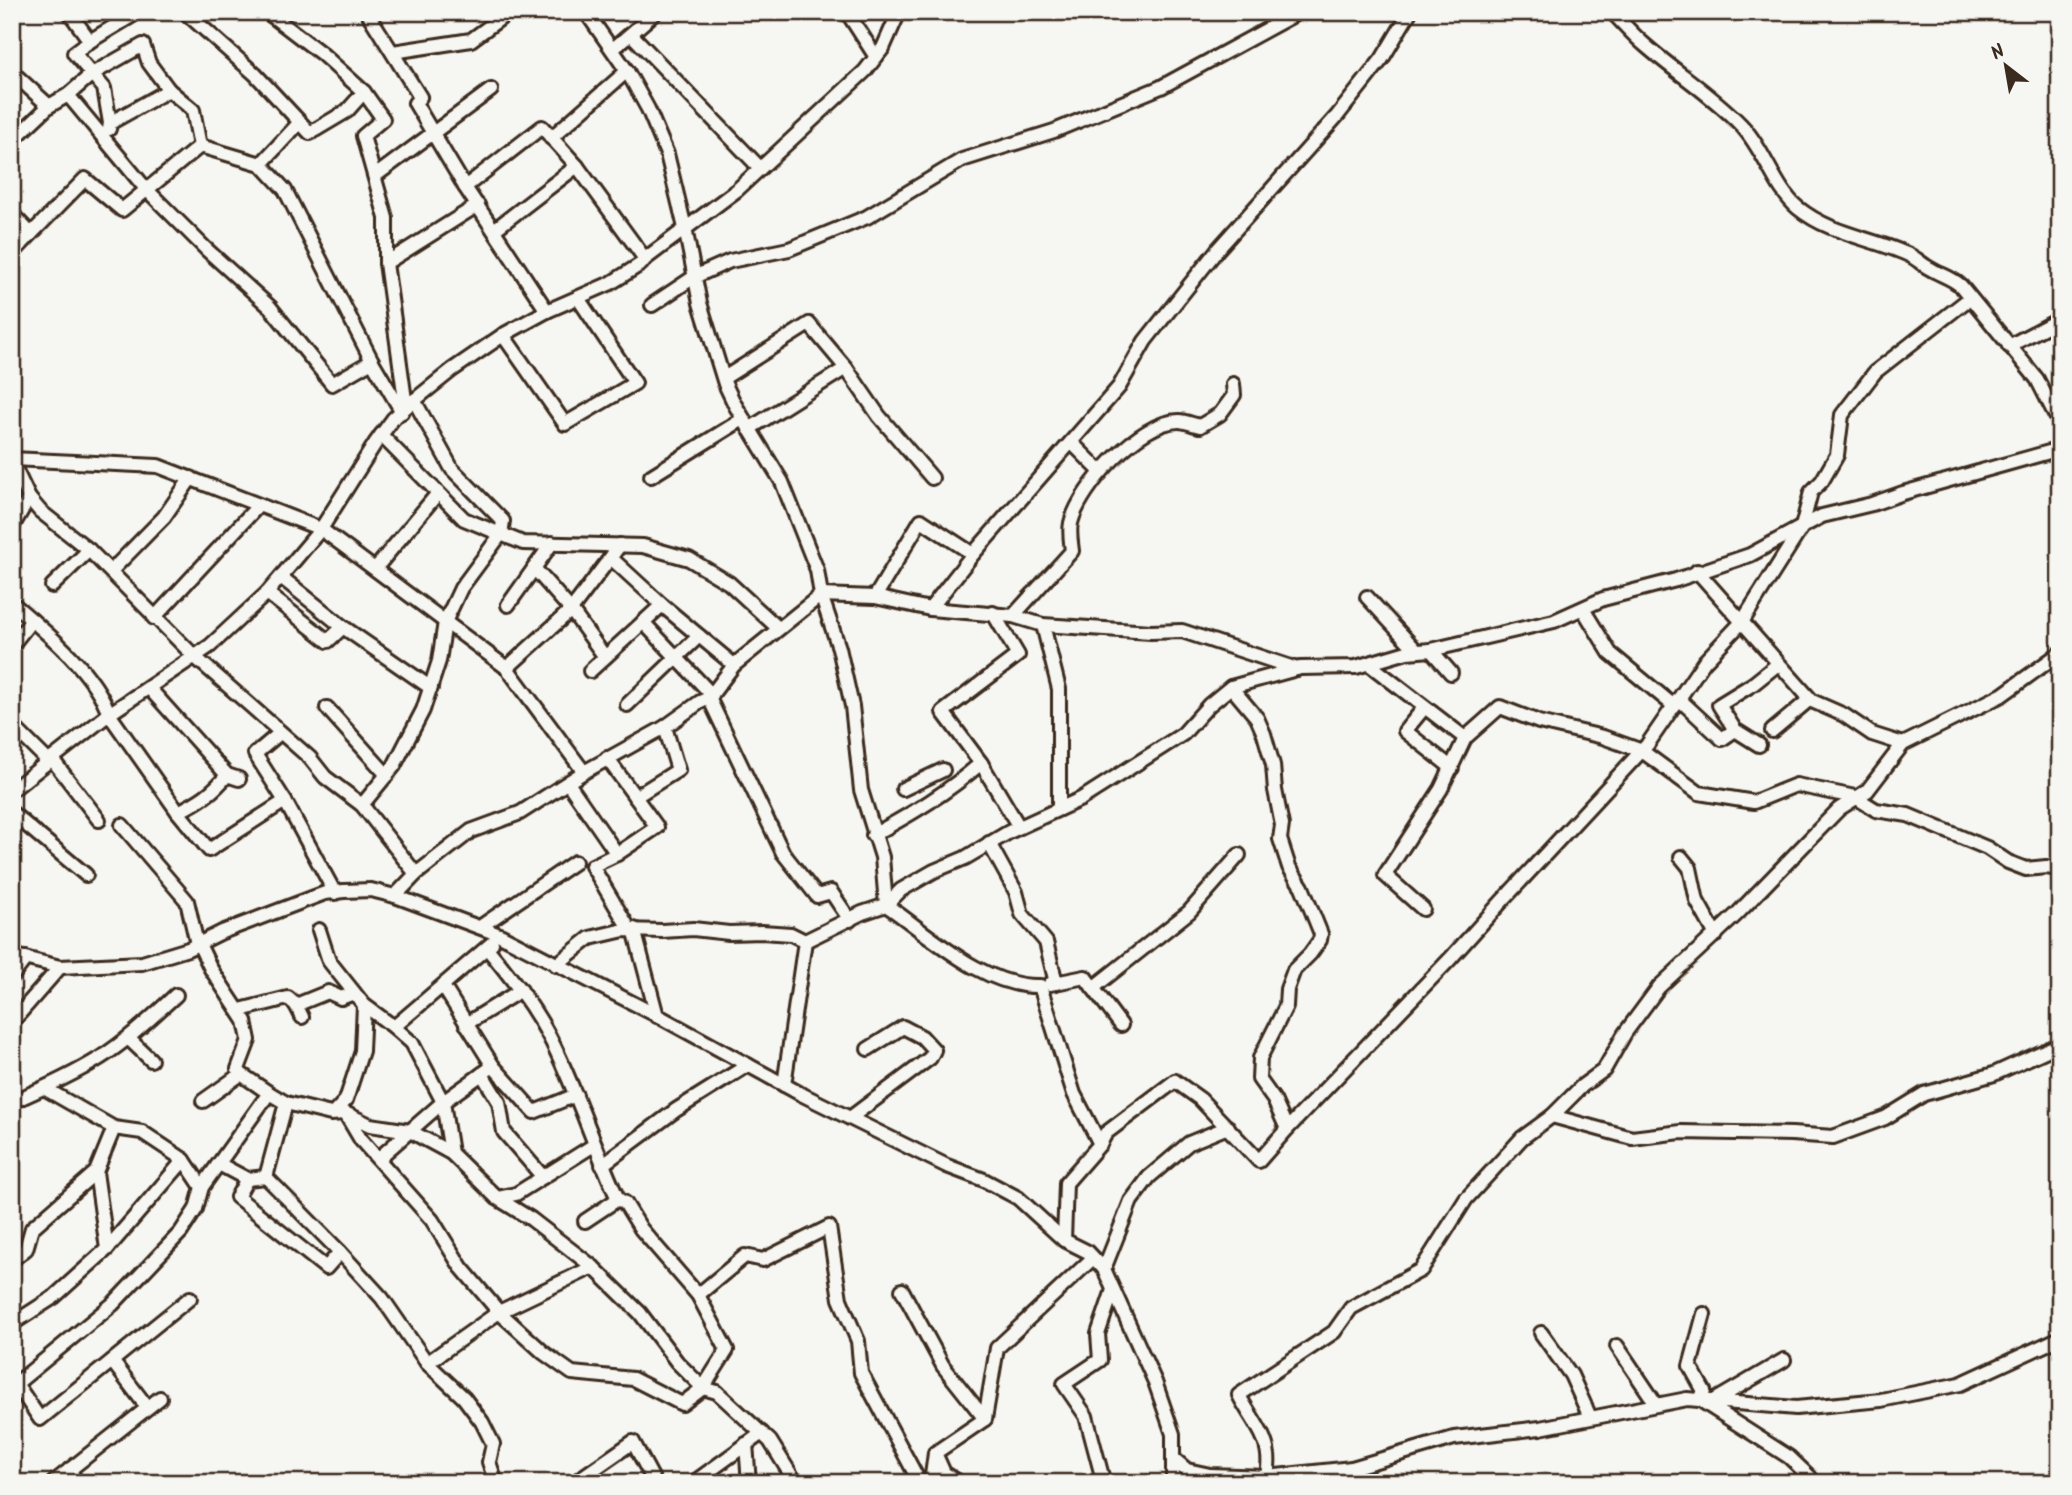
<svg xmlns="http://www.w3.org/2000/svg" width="2072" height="1495" viewBox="0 0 2072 1495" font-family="Kalam,sans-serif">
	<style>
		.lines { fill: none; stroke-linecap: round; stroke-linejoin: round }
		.minor-casing { stroke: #3b2a1e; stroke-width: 18 }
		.minor { stroke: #f6f6f2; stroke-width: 12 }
	</style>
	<rect width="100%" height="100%" fill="#f6f6f2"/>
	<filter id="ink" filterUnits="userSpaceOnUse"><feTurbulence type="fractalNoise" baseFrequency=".0143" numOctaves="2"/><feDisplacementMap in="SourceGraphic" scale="14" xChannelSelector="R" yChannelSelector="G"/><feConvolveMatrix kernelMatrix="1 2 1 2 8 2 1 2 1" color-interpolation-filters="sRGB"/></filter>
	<g filter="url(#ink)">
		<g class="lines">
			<defs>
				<g id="minor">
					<polyline points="69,12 90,41 74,53 104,88 110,123"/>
					<polyline points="185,12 255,74 310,133 347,111 364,92"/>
					<polyline points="267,12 322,54 364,92 383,119 363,136 386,218 386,263 406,407"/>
					<polyline points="367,12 420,97 415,103 465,187 547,311"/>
					<path d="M586 12 627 71 648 109 667 154 685 228 700 303 725 384 735 405 782 482 817 570 821 595 839 648 852 706 861 790 882 857 886 905C930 935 984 988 1040 986L1074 1094 1100 1144 1066 1183 1064 1240"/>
					<polyline points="847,12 876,57"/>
					<path d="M1612 12C1623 23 1634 36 1646 46 1677 73 1712 95 1741 125 1764 149 1775 189 1798 208 1831 235 1874 238 1911 256 1917 259 1923 265 1929 268 1940 275 1951 277 1961 286L2037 379 2060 424"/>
					<polyline points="631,34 760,168"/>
					<polyline points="90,41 133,15"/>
					<polyline points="613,49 656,12"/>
					<polyline points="393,52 471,40 509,12"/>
					<polyline points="12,72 49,106 68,95 92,74 143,45 149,63 169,90 193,110 200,146 261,164 285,190 372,361 402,412"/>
					<polyline points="68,95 146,189 206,249 270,307 332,384 372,361"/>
					<polyline points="109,129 110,123 169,90"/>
					<polyline points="551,138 627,71"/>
					<polyline points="12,141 49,106"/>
					<polyline points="261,164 300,122"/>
					<polyline points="375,176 491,90"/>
					<polyline points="465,187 542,127 577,166 645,259"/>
					<polyline points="12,214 31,234 12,254"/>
					<polyline points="494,230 577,166"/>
					<polyline points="31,234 85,179 122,210 200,146"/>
					<polyline points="386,263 478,205"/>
					<polyline points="652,305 694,277 730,261 789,249 867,217 962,160 1054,131 1161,87 1299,12"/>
					<polyline points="503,335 565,424 635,383 578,298"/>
					<polyline points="2009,346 2060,319"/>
					<polyline points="724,378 809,324 846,368"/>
					<polyline points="749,429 846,368 879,416 932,478"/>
					<polyline points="381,435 464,519 523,543 643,546 689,559 729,583 778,628"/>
					<polyline points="1071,442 1101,472"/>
					<polyline points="12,459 158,466 321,529 507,668 584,772"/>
					<polyline points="12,462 29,498 40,511 89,550 195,657 310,758 325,777 362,805 416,874"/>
					<polyline points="651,476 743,419"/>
					<polyline points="12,527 29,498"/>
					<polyline points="611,558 662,605 734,665"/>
					<polyline points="534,568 571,610 605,657"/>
					<polyline points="375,569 438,493"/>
					<polyline points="111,571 164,517 191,478"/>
					<polyline points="1697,571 1812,701 1844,715 1872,734 1903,744"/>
					<polyline points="281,577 343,627 431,688"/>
					<polyline points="52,586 89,550"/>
					<polyline points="267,593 328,641 343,627"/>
					<polyline points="875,597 921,520 973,554"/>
					<polyline points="1367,597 1416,650"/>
					<path d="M12 603C45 631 95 672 109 714L178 812 209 850 285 801"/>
					<polyline points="508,605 552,543"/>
					<polyline points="930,609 973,554 1119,387 1145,341 1218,249 1337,116 1382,59 1410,12"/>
					<polyline points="1583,609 1610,653 1674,706"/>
					<polyline points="993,613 1018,655 943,712 981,763 1019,827"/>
					<path d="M1013 616 1072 551C1071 542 1069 532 1071 523 1080 487 1140 421 1179 421 1185 421 1194 425 1200 426L1220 414 1234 395 1233 384"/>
					<polyline points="154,618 258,506"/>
					<polyline points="643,622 712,695"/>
					<polyline points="1043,625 1059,689 1059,809"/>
					<polyline points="12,645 32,620"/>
					<polyline points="1431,650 1451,673"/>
					<polyline points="1369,664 1465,738 1441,789 1385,875 1423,909"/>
					<polyline points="507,668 571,610 620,545"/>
					<polyline points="590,671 662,605"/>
					<polyline points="1231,687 1257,718 1264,734 1273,765 1275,790 1282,825 1280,839 1289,867 1302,887 1321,934 1320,940 1310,954 1294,970 1287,989 1286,1006 1260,1058 1259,1079 1274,1100 1287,1129"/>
					<polyline points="149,688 227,775 239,779"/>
					<polyline points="709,698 783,853 817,896 831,892 850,920"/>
					<polyline points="1679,699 1722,739 1735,730"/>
					<polyline points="627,705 699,636"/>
					<polyline points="327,708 387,775"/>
					<polyline points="1424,708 1405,731 1452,768"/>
					<polyline points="12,725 49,762"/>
					<polyline points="1772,731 1810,699"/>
					<polyline points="280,733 255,754 285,801 335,893"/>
					<polyline points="1465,738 1500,707 1539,722 1603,737 1642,751 1699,793 1754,802 1796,785 1855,797 1876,810 1908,815 1987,848 2008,862 2026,869 2046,867 2060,869"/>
					<polyline points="1759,745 1735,730 1719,705 1753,684 1778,664"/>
					<polyline points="607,758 657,827 617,854 592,866 630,930"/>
					<polyline points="52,759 99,820"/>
					<polyline points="568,783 617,854"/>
					<polyline points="903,789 943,770"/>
					<polyline points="12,790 109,714 210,646 267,593 321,529 376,442 393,419 406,407 452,370 503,335 547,311 611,283 641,264 645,259 737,190 865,71 883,48 899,12"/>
					<polyline points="635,797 678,770 665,727"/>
					<polyline points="362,805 394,766 423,710 439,661 445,622 461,588 501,534 503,521 452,469 414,400"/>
					<path d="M178 812C198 802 213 793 227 775"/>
					<polyline points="12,813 86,875"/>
					<polyline points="122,825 187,901 197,944"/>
					<path d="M873 835C913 813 947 793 981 763"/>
					<polyline points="989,843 1016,892 1022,914 1046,942 1056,983"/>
					<polyline points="1681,857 1690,868 1697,901 1716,935"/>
					<polyline points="395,896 416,874 471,831 520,813 584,772 665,727 700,702 709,698 734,665 821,595 875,597 930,609 1013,616 1043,625 1151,632 1182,631 1297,669"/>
					<polyline points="480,927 575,862"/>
					<polyline points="634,929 657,1016"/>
					<polyline points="319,930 329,961 364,1005 394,1027 412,1043 443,1102 451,1153 497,1198 531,1219 593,1267 640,1313 677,1362 703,1388 682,1404 633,1379 572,1373 544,1353 499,1312 461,1267 432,1220 361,1140 345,1113"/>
					<path d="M487 948C510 976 532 1004 549 1036 576 1088 593 1145 618 1199L625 1203 641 1229 698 1295 727 1350 703 1388 717 1392 770 1441 796 1483"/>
					<polyline points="12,955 60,967 142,963 188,949 222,932 325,893 344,891 371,890 395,896 500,935 662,1018 799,1093 947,1166 984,1180 1018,1198 1064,1240 1088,1252 1104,1269 1155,1382 1173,1434 1173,1483"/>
					<polyline points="556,965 590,938 624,930 662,931 693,929 729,933 762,932 791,934 805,941 862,913 886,905 901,890 934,871 965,858 1009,832 1081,799 1183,734 1209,705 1231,687 1300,668 1356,667 1407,652 1431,650 1554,621 1603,599 1676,580 1750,555 1822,516 1872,504 1903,493 2060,449"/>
					<polyline points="12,976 26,958"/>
					<polyline points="1050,984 1085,977 1121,1025"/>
					<polyline points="443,986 493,1066 534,1112 576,1095"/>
					<polyline points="1093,988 1189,912 1239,855"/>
					<polyline points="296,1005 328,992 341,998 354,993"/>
					<polyline points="240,1010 288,998 296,1005 302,1017"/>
					<polyline points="12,1022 60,967"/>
					<polyline points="466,1024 521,990"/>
					<polyline points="394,1027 492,943"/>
					<polyline points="128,1038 151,1060"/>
					<path d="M2060 1044 1994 1074 1924 1094 1885 1118 1833 1137 1792 1134 1681 1132 1632 1138 1552 1116 1522 1138 1466 1199 1421 1270 1351 1308 1334 1332 1239 1395C1248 1414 1266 1433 1268 1455 1269 1462 1268 1470 1267 1477L1352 1468 1454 1438 1540 1428 1687 1399 1796 1408 1881 1400 1960 1384 2060 1338"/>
					<polyline points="482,1074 499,1102 504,1132 543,1177"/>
					<polyline points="784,1085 805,941"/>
					<polyline points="44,1088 114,1128 142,1132 184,1160 202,1187"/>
					<polyline points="269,1093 286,1103 331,1114 345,1113 370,1125 410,1131 451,1153"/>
					<polyline points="203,1101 241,1074"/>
					<path d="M12 1102C42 1089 73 1075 100 1058 128 1040 152 1017 176 995"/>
					<polyline points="334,1113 346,1100 362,1051 364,1005"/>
					<polyline points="1552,1116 1582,1086 1604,1070 1625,1033 1659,987 1737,914 1839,809 1867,791 1903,744 2002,695 2060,653"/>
					<polyline points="850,1118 930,1058 934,1050 922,1037 903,1027 868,1049"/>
					<polyline points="1100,1144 1106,1133 1175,1081 1200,1099 1259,1161 1287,1129 1450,959 1503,900 1647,745 1704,662 1742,622 1802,527 1811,492 1822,481 1837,455 1842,415 1875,372 1970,298"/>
					<polyline points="379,1158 443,1102 493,1066"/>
					<polyline points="219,1164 247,1179 266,1177 340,1252 382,1298 427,1363 464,1398 482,1422 493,1444 489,1462 496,1483"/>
					<polyline points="602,1165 676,1110 748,1065"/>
					<polyline points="266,1177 286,1103"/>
					<polyline points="247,1179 237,1197 326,1268 340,1252"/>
					<polyline points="497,1198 516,1194 594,1145"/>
					<polyline points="585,1221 618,1199"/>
					<polyline points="107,1249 184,1160"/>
					<polyline points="12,1260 26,1249 32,1228 96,1172 114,1128"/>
					<polyline points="1104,1269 1131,1201 1149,1177 1189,1143 1228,1127"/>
					<polyline points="902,1290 943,1366 985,1419"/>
					<polyline points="698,1295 745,1256 763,1260 829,1227 840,1299 858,1341 861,1373 920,1483"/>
					<polyline points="1704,1314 1690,1366 1704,1391 1700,1400 1789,1457 1810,1477 1810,1483"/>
					<polyline points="12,1324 54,1297 107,1249 96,1172"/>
					<polyline points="1541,1333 1571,1375 1590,1417"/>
					<polyline points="1617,1346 1656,1404"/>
					<polyline points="112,1361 147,1407"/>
					<polyline points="427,1363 499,1312 593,1267"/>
					<polyline points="17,1385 40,1419 190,1298"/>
					<polyline points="12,1387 113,1304 181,1232 196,1209 202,1187 269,1093 241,1074 238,1069 249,1040 245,1021 211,969 199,944"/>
					<polyline points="1714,1401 1784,1360"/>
					<polyline points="746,1444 749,1483"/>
					<polyline points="1174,1459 1187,1470 1210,1475 1267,1477 1269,1483"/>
					<polyline points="1352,1468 1361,1483"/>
					<polyline points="70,1469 76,1483"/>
					<polyline points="1102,1476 1086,1416 1064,1384 1100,1360 1098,1334 1113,1290"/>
					<polyline points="53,1483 160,1398"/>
					<polyline points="574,1483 633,1442 655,1483"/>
					<polyline points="693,1483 762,1433"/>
					<polyline points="931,1483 935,1453"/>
					<polyline points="960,1483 944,1473 935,1453 985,1419 997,1348 1093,1258"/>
				</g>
			</defs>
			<use href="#minor" class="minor-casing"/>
			<use href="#minor" class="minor"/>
		</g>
	</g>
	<rect width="2072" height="1495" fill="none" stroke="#f6f6f2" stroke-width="42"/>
	<rect x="21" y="21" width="2030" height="1453" fill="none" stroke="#3b2a1e" stroke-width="2.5" filter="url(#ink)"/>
	<g transform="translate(2006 66) rotate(329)" stroke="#f6f6f2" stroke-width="5" paint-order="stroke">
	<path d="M0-5L12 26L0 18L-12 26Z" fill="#3b2a1e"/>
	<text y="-10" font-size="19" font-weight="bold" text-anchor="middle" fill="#3b2a1e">N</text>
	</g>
</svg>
